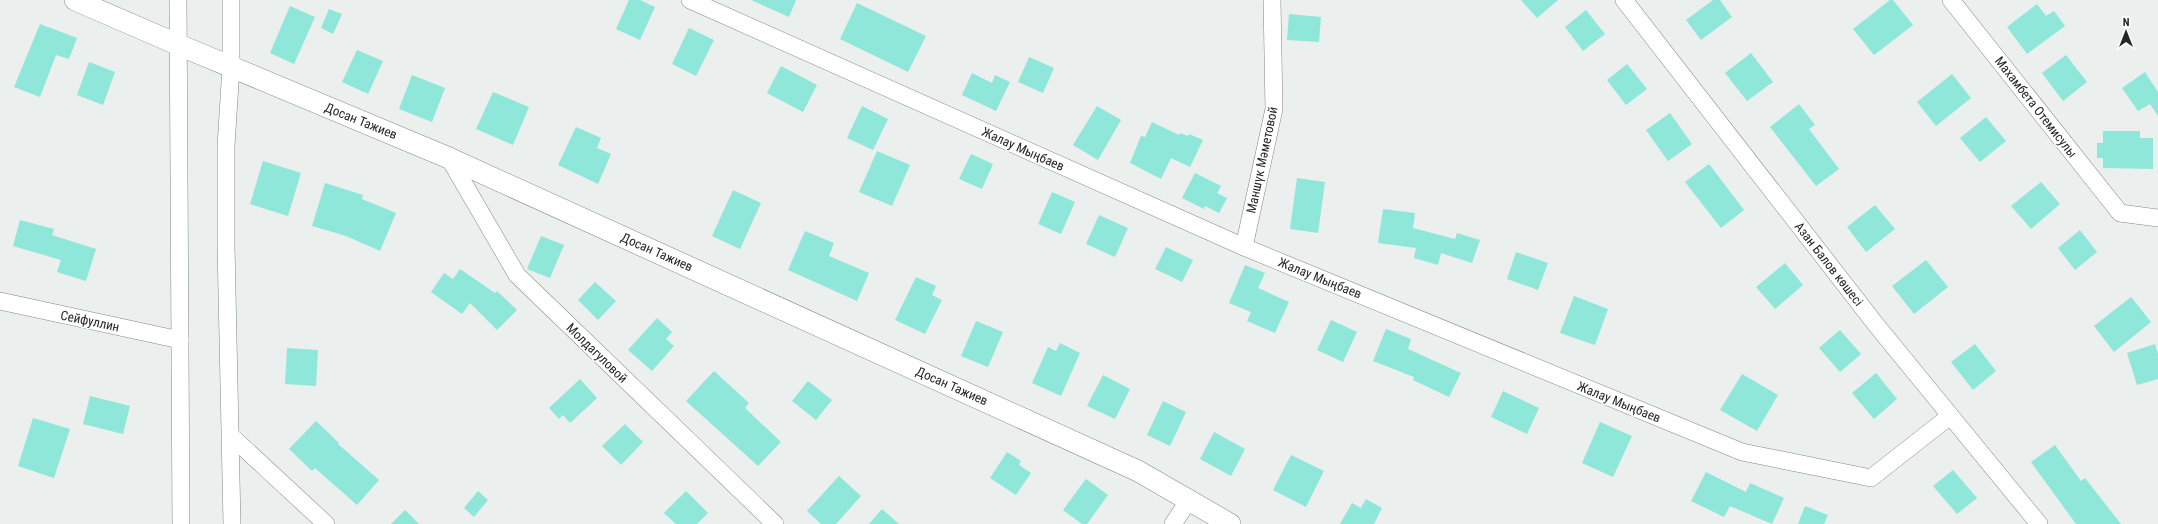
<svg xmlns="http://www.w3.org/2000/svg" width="2158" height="524" viewBox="0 0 2158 524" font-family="'Roboto Condensed',sans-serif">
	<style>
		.building { fill: #8fe7d9 }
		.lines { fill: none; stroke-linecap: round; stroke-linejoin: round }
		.minor-casing { stroke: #848886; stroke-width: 18 }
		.tertiary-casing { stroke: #848886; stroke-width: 22 }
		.minor { stroke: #fff; stroke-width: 17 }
		.tertiary { stroke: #fff; stroke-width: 21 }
		.labels { text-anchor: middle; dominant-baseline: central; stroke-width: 3; stroke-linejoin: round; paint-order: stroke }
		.street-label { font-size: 13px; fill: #252625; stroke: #fff }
	</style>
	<rect width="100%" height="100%" fill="#ebefed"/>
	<g class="building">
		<polygon points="629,0 640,0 655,7 640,40 616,29"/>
		<polygon points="751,0 796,0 789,17"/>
		<polygon points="1521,0 1558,0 1537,18"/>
		<polygon points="1713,0 1720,0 1732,17 1701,40 1686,20"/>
		<polygon points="1890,0 1893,0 1913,25 1874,55 1853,29"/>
		<polygon points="857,3 926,36 908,72 840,39"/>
		<polygon points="2037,4 2046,16 2054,11 2065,26 2027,54 2007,27"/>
		<polygon points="290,6 315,17 294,64 270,53"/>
		<polygon points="329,9 342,14 333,34 321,28"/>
		<polygon points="1586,10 1605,34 1583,51 1565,27"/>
		<polygon points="1289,14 1321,17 1319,42 1287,40"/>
		<polygon points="40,24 77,38 69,59 56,55 40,97 14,87"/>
		<polygon points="689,28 714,40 696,76 672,64"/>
		<polygon points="357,50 383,61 368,94 342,82"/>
		<polygon points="1751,53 1773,82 1747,101 1725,73"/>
		<polygon points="2066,55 2087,82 2063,101 2042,73"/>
		<polygon points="1029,57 1054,68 1043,93 1018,82"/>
		<polygon points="89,62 115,72 103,105 77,95"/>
		<polygon points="1627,64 1647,89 1626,105 1607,80"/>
		<polygon points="781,66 817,85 803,112 767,93"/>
		<polygon points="2145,72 2158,92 2158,116 2150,104 2138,111 2122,88"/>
		<polygon points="972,73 992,83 995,75 1010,82 996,111 962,95"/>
		<polygon points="1952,74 1971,98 1936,126 1917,102"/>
		<polygon points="412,75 445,88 432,122 399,109"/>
		<polygon points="493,92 529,107 513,145 476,129"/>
		<polygon points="1799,104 1815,125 1809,129 1839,169 1816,186 1770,127"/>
		<polygon points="862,106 888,119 873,150 847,138"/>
		<polygon points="1097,106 1121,120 1098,160 1073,145"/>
		<polygon points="1670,113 1692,144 1668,161 1646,130"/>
		<polygon points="1986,117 2006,141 1980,162 1960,138"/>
		<polygon points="1152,122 1179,135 1180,133 1188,136 1189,134 1203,140 1190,167 1171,158 1161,179 1130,163 1141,136 1145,137"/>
		<polygon points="576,127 601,138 597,148 611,154 598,184 558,165"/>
		<polygon points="2103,131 2140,131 2140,138 2153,138 2153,169 2103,168 2103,158 2097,158 2097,143 2103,143"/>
		<polygon points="877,151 910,165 892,206 859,192"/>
		<polygon points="971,154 993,164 982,189 959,179"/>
		<polygon points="263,161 301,173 288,216 250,204"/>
		<polygon points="1709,164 1744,210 1721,228 1685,182"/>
		<polygon points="1195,173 1221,186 1217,193 1227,198 1219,213 1205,206 1204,209 1182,198"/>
		<polygon points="1297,178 1325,182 1318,233 1290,229"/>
		<polygon points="2041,182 2060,204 2031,229 2011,206"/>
		<polygon points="325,183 363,195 362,199 396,213 380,251 346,236 312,226"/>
		<polygon points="733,190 761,203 740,249 712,236"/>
		<polygon points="1052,192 1075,202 1061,234 1038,224"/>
		<polygon points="1875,205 1895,229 1866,252 1847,227"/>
		<polygon points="1383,209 1415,213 1413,228 1455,239 1457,233 1480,240 1472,263 1441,253 1438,265 1414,258 1416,248 1378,243"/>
		<polygon points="1099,215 1128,228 1115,257 1086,244"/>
		<polygon points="20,220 54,229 52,235 96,249 86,281 57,272 61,260 13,246"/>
		<polygon points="2080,230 2097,252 2075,270 2058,248"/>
		<polygon points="805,231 834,243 829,256 869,273 857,301 788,270"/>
		<polygon points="541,236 564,245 550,278 527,269"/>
		<polygon points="1166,247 1193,260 1182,282 1155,269"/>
		<polygon points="1516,252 1548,263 1538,290 1507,279"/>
		<polygon points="1926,260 1948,287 1914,314 1892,286"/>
		<polygon points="1785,263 1803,285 1775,309 1756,287"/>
		<polygon points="1245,265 1265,273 1258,288 1289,302 1275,333 1247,321 1251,312 1229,303"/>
		<polygon points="460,269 495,293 497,291 517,310 497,330 470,303 462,314 431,292 444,273 453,279"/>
		<polygon points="916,277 936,286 932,295 942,300 925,334 895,320"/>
		<polygon points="595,282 616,301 598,320 578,300"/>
		<polygon points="1574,296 1608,309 1595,345 1560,333"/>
		<polygon points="2131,297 2151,322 2114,352 2094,326"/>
		<polygon points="657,318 672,332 666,339 674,346 652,371 628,350"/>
		<polygon points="1331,320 1357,332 1343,362 1317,350"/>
		<polygon points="976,321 1003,332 988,367 961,356"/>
		<polygon points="1386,329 1411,339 1408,349 1461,373 1449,397 1413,380 1414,377 1373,361"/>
		<polygon points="1840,330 1861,354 1840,372 1819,348"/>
		<polygon points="1060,343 1080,353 1061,396 1032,383 1048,347 1056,351"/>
		<polygon points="1975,344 1996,371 1973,390 1951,362"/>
		<polygon points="2155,344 2158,354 2158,379 2137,385 2127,353"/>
		<polygon points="287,348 318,350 316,386 285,384"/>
		<polygon points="714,371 749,403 745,408 781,442 758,466 686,401"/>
		<polygon points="1876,373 1897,399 1874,419 1852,393"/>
		<polygon points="1742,374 1778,395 1757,431 1720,410"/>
		<polygon points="1103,375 1130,389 1115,419 1087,406"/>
		<polygon points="580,379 597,398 570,423 563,415 559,419 549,408"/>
		<polygon points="808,381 832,400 816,420 792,401"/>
		<polygon points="1503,391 1539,408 1527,434 1491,417"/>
		<polygon points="90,396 130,406 123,434 83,424"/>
		<polygon points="1163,401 1186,412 1170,446 1147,435"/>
		<polygon points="33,418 70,429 54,478 18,466"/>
		<polygon points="316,421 339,443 338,444 379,480 357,505 315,468 312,471 289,449"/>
		<polygon points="1600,422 1632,436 1613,477 1582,463"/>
		<polygon points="625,424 643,442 621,465 602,446"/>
		<polygon points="1214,432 1245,449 1231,476 1200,459"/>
		<polygon points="2055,445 2081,481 2085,478 2121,524 2076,524 2031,462"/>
		<polygon points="1007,452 1021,461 1019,465 1031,473 1016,495 990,478"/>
		<polygon points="1291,455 1324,471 1306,507 1273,490"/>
		<polygon points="1953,470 1977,498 1957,514 1933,486"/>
		<polygon points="1706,472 1746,492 1750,483 1784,498 1772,524 1730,506 1724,517 1691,501"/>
		<polygon points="839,476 861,496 836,524 821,524 807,511"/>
		<polygon points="1086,479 1108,495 1087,524 1082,524 1063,510"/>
		<polygon points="478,491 488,500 474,517 464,508"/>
		<polygon points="686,491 708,513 697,524 676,524 664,513"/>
		<polygon points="1366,499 1382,508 1374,524 1340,524 1352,503 1361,508"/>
		<polygon points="1805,506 1828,515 1824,524 1798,524"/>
		<polygon points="882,509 899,524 869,524"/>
		<polygon points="405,510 419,524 391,524"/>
	</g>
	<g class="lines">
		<defs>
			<g id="minor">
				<polyline points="178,0 181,524"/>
				<polyline points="231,0 231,67 226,146 226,246 232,524"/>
				<polyline points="690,0 1244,247 1742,452 1871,478 1950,416"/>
				<polyline points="1624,0 1877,326 2039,524"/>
				<polyline points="1951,0 2120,213 2158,218"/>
				<polyline points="449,158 517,275 775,524"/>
				<polyline points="1244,247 1274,109 1272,0"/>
				<polyline points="0,301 180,340"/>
				<polyline points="231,436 326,524"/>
				<polyline points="1173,524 1189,500"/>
			</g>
			<polyline id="tertiary" points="75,0 179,45 449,158 1138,471 1230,524"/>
		</defs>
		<use href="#minor" class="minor-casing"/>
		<use href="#tertiary" class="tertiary-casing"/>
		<use href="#minor" class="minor"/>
		<use href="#tertiary" class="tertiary"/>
	</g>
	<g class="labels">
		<g class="street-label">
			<text transform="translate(2036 107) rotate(52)">Махамбета Отемисулы</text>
			<text transform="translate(361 121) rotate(22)">Досан Тажиев</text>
			<text transform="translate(1023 149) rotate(24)">Жалау Мыңбаев</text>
			<text transform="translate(1262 160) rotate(-78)">Маншүк Мәметовой</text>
			<text transform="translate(657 252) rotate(24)">Досан Тажиев</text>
			<text transform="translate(1829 264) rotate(52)">Азан Балов көшесі</text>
			<text transform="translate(1320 278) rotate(22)">Жалау Мыңбаев</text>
			<text transform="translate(90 321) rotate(12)">Сейфуллин</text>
			<text transform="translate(597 353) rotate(44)">Молдагуловой</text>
			<text transform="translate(952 386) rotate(24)">Досан Тажиев</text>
			<text transform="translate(1619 402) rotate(22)">Жалау Мыңбаев</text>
		</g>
	</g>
	<g transform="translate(2126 32)" stroke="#ffffff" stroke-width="3" paint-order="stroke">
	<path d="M0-3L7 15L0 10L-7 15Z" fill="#252625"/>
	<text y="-6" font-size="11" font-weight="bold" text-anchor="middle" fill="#252625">N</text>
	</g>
</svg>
